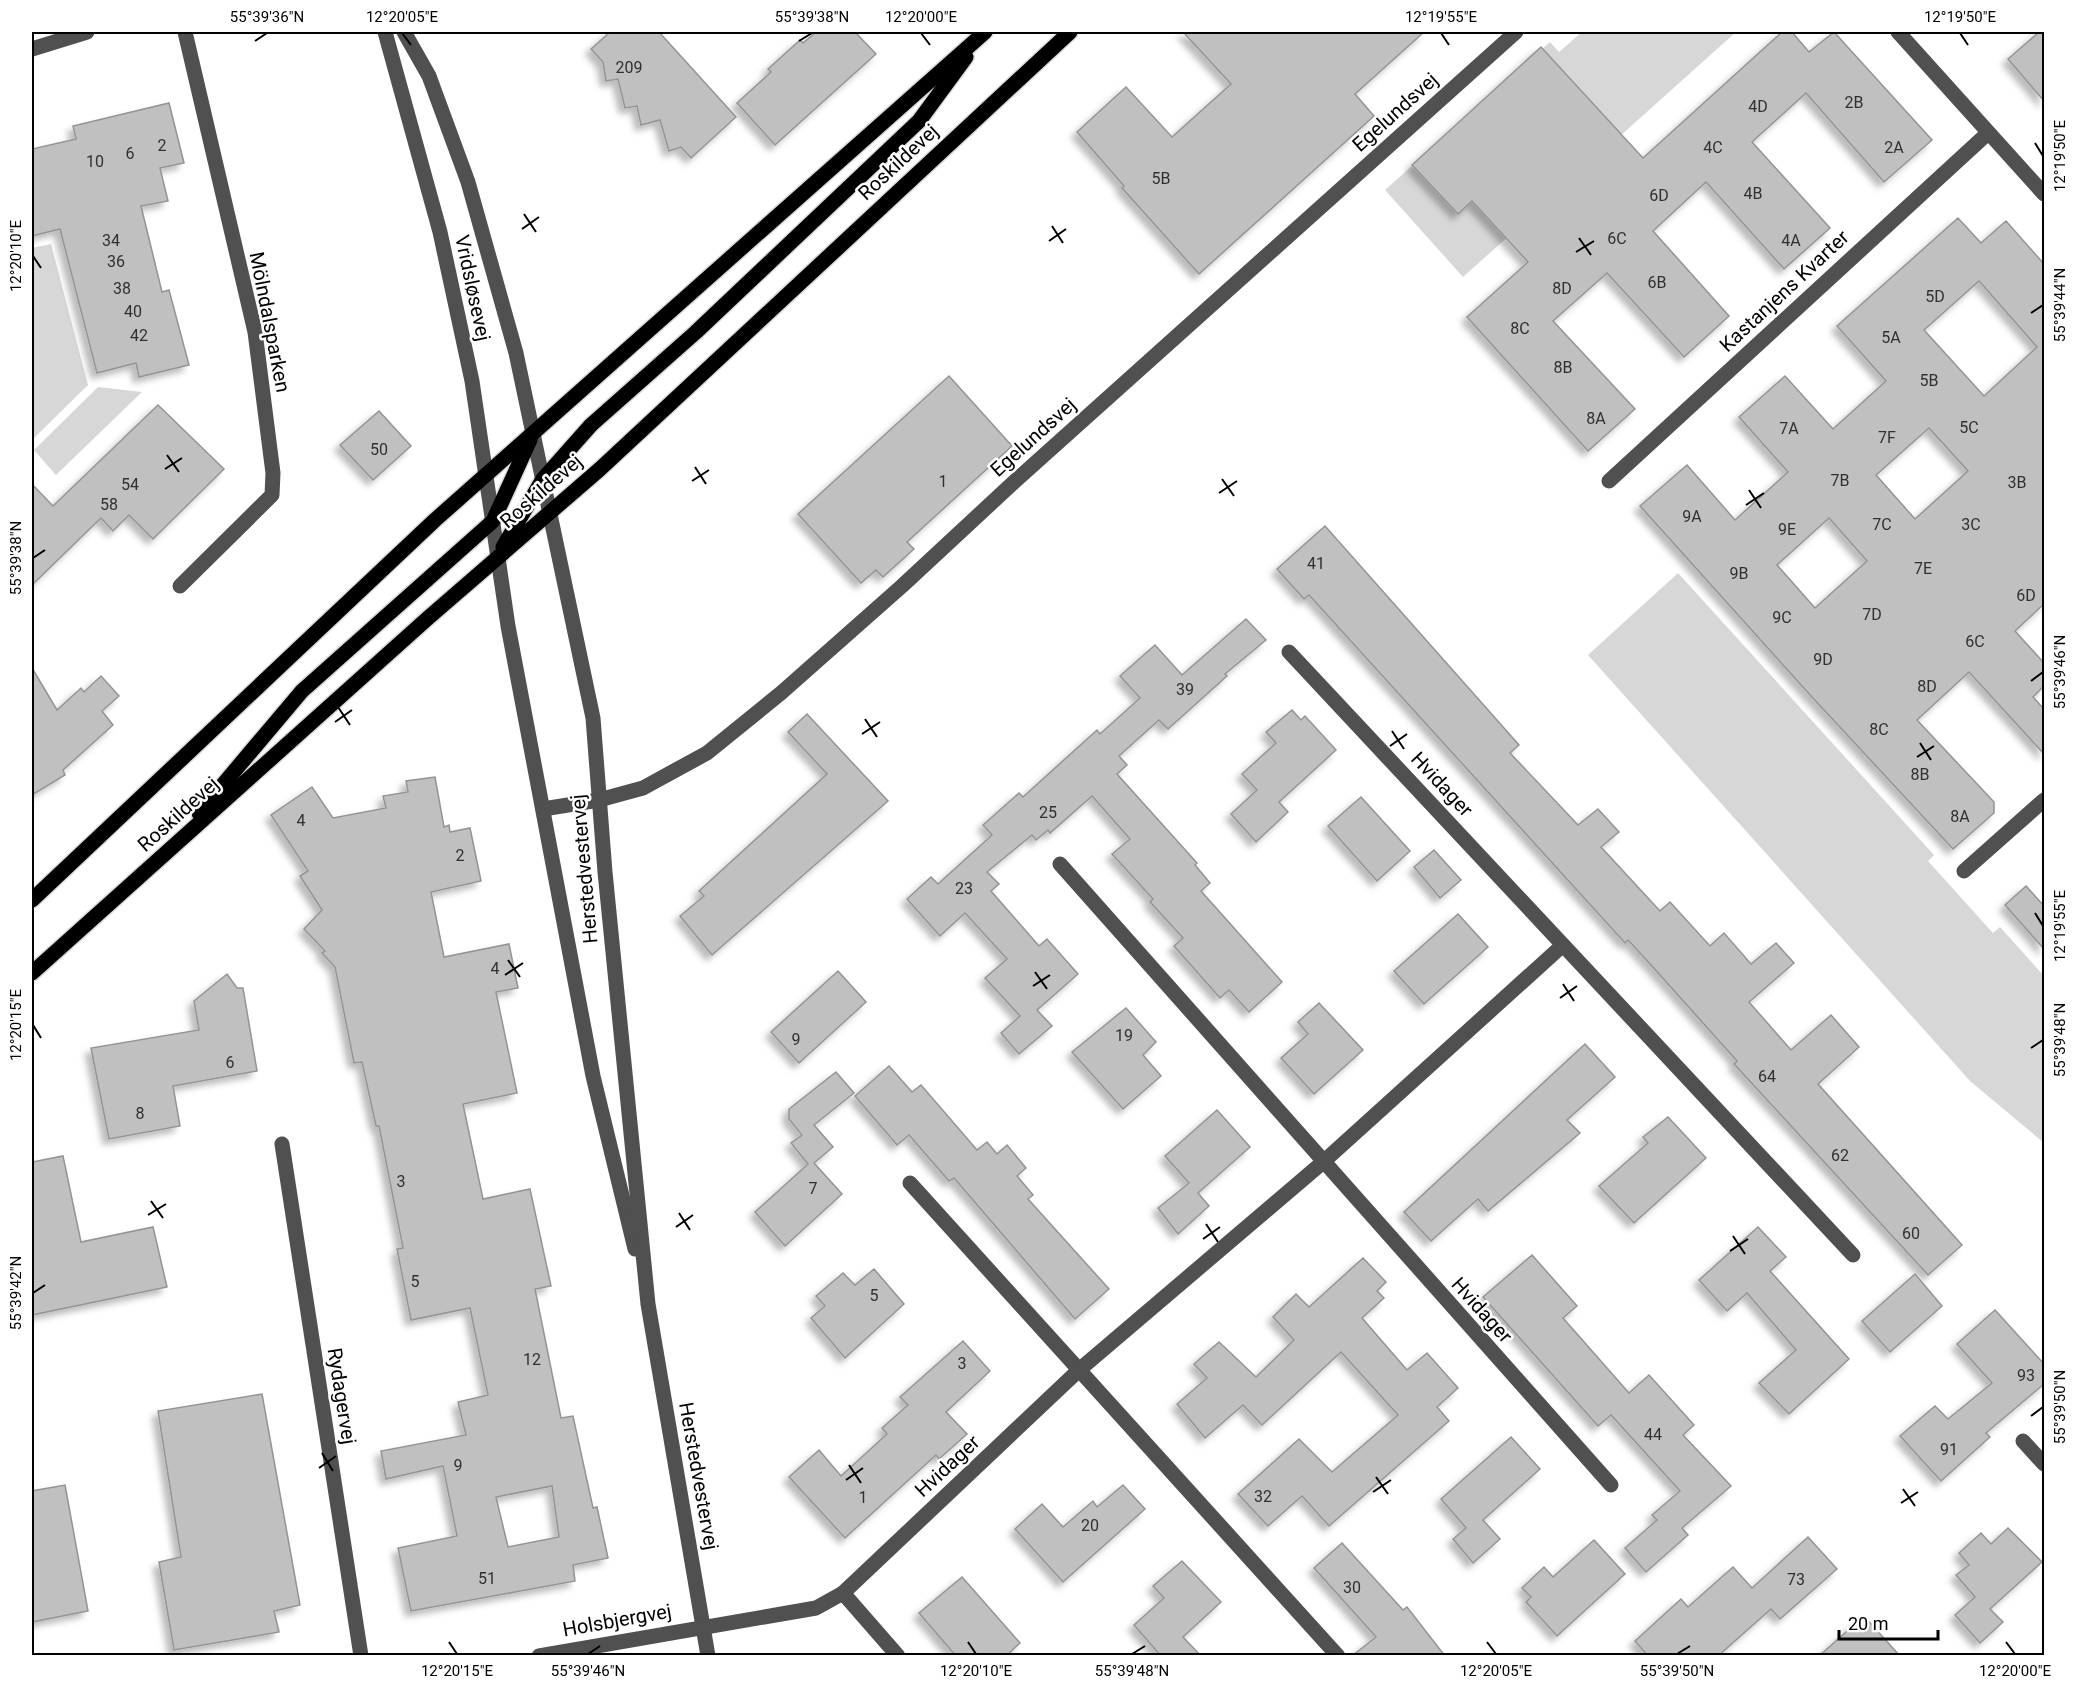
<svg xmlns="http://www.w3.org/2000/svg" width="2076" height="1687" viewBox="0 0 2076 1687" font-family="Roboto,sans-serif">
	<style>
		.green { fill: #d7d7d7 }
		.building { fill: #c0c0c0; stroke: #949494; stroke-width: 1.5; fill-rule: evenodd; filter: url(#shadow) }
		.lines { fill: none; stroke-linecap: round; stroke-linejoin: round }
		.major-casing { stroke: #dbdbdb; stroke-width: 18 }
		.minor { stroke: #505050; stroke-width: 15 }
		.major { stroke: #000; stroke-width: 15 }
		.ticks { fill: none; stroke: #000; stroke-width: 2 }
		.labels { text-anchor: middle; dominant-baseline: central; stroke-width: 5; stroke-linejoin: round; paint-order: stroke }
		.number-label { font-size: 16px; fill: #303030 }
		.street-label { font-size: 20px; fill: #000; stroke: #fff }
		.neatline { fill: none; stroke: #000; stroke-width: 2 }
		.ticks-label { font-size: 15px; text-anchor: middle; fill: #000 }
	</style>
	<defs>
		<filter id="shadow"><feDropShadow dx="-5.5" dy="5.5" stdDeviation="3" flood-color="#0004"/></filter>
	</defs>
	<rect width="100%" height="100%" fill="#fff"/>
	<g class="green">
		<polygon points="1582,32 1736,32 1463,277 1385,190 1550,42 1559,52"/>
		<polygon points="51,244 88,385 32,440 32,248"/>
		<polygon points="98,387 142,392 56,475 34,450"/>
		<polygon points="1678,573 1934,855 1928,861 1993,933 2000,927 2044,976 2044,1143 1970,1081 1588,655"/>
	</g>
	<g class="building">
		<polygon points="610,32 659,32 736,117 691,158 681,147 669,151 660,120 641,125 637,106 625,108 618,79 606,81 603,62 591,49"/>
		<polygon points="816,32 855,32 876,54 775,145 737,103 771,72 768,69 800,40 803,43"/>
		<polygon points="1183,32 1424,32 1355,94 1374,116 1199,274 1122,188 1124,186 1077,132 1126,87 1172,137 1231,84"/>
		<polygon points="1782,32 1792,32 1809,52 1834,32 1932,140 1884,182 1806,93 1752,142 1830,228 1784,269 1706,182 1653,231 1729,316 1684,357 1607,273 1553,321 1635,409 1588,451 1467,317 1528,262 1472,201 1458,214 1412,165 1541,47 1643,158"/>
		<polygon points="2039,32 2044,32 2044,101 2008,59"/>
		<polygon points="169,103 184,163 160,168 168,201 141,206 162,292 169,290 189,365 139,377 136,363 97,373 60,229 32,236 32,149 76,139 73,126"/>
		<path d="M1958 218 1981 243 2006 221 2044 264V604L2015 631 2044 663V686L2033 697 2044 709V754L1969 672 1917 720 1994 802V813L1953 849 1811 696 1640 506 1687 465 1735 520 1788 472 1739 417 1785 376 1833 429 1886 381 1837 326ZM1979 281 2037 347 1984 396 1924 330ZM1929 428 1968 471 1915 519 1876 475ZM1829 518 1867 561 1815 608 1777 565Z"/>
		<polygon points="949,376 1012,446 907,542 914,549 883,577 876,570 861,583 798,514"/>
		<polygon points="158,405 224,469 153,539 129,515 113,531 101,518 32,585 32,484 53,506"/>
		<polygon points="379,411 411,446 373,480 340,445"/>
		<polygon points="1325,526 1519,745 1510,753 1578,825 1598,809 1619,832 1601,847 1660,911 1670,902 1710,946 1724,933 1751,964 1776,943 1794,963 1749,1002 1791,1050 1831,1015 1859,1047 1818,1084 1962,1245 1928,1275 1734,1064 1737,1061 1651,965 1628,940 1625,943 1309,595 1304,599 1277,569"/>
		<polygon points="1246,619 1266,640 1225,674 1227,676 1168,729 1159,720 1119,756 1127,765 1117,774 1197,863 1195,865 1210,883 1201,891 1282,982 1249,1012 1229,990 1220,998 1174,946 1183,938 1150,902 1153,899 1112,854 1130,839 1092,796 1050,833 1048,830 1036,840 1032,835 987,872 999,884 991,891 1039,946 1047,939 1078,974 1037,1010 1052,1026 1019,1054 1001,1033 1020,1016 985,978 1007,959 965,913 940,936 907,899 931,877 938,884 992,835 983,825 1019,793 1023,797 1097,730 1100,734 1140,698 1120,676 1155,645 1182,675"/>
		<polygon points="32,668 57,710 81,688 84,692 101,676 119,696 102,711 113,725 63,770 65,775 32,795"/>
		<polygon points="1292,710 1301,720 1305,716 1336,750 1279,802 1288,812 1256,842 1231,814 1257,790 1242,774 1276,743 1266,732"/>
		<polygon points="807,714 888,801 712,955 680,916 704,896 699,891 827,774 788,732"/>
		<path d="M435 777 444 827 449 825 450 832 470 828 481 881 431 892 444 957 509 944 518 988 496 992 517 1093 463 1104 483 1199 530 1189 551 1286 535 1289 561 1418 573 1416 593 1508 597 1507 608 1558 573 1565 575 1581 411 1611 398 1548 457 1536 443 1466 386 1479 381 1451 466 1435 458 1402 488 1395 470 1308 411 1320 397 1249 403 1248 379 1126H376L362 1062 354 1063 335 967 322 953 325 951 304 929 322 910 300 876 308 871 271 815 312 787 333 818 386 808 383 796 408 792 406 781ZM552 1486 559 1537 508 1547 496 1497Z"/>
		<polygon points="1361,797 1410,851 1377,881 1328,826"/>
		<polygon points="1434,850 1461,880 1440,898 1414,867"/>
		<polygon points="2026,886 2044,906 2044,949 2005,905"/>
		<polygon points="1458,914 1488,947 1424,1004 1394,971"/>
		<polygon points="838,971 866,1002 799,1063 771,1032"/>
		<polygon points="227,974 237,988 243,988 257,1071 173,1086 180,1126 109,1139 91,1048 199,1030 194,1001"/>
		<polygon points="1319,1003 1363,1050 1314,1094 1281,1058 1308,1034 1298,1022"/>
		<polygon points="1126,1008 1156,1042 1143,1055 1161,1076 1123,1109 1072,1052"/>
		<polygon points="1585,1044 1615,1077 1567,1120 1580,1133 1488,1211 1478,1199 1431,1241 1404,1212"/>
		<polygon points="889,1066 912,1092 921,1085 977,1150 987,1142 997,1154 1007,1145 1026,1168 1017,1176 1033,1195 1028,1199 1109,1289 1075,1319 954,1178 949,1181 909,1135 897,1145 855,1096"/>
		<polygon points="836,1072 854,1093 814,1125 833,1147 814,1163 842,1194 785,1246 755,1212 808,1164 791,1143 802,1135 789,1119 789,1109"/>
		<polygon points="1217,1110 1250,1147 1198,1193 1209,1206 1178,1234 1158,1208 1189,1183 1165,1156"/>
		<polygon points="1668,1117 1706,1158 1634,1223 1599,1186 1648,1143 1643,1137"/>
		<polygon points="63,1156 81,1242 153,1227 167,1287 32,1315 32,1162"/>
		<polygon points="1758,1227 1786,1257 1770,1271 1849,1359 1789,1414 1759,1383 1796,1350 1747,1293 1727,1311 1699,1280"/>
		<polygon points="1532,1255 1577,1306 1563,1318 1629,1393 1649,1375 1694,1425 1683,1435 1731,1486 1682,1528 1688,1535 1646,1572 1625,1548 1657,1520 1652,1515 1680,1491 1611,1415 1598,1426 1483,1297"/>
		<polygon points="1363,1258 1386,1282 1377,1291 1384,1298 1362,1318 1407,1370 1427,1353 1458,1388 1437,1407 1449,1421 1329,1526 1302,1496 1268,1526 1238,1494 1299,1439 1332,1472 1398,1415 1341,1352 1262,1425 1243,1405 1205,1438 1177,1404 1207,1378 1194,1364 1219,1342 1256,1377 1294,1340 1273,1317 1296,1294 1309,1307"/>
		<polygon points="874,1269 904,1304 845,1358 811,1318 825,1306 816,1296 843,1273 855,1285"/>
		<polygon points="1915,1274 1942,1306 1890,1352 1862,1321"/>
		<polygon points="1995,1310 2044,1364 2044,1384 1986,1433 1990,1437 1941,1481 1900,1436 1935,1406 1948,1419 1992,1383 1957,1344"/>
		<polygon points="963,1341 990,1371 946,1412 967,1434 939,1459 936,1455 845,1538 789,1477 819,1450 841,1476 887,1434 882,1428 908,1405 900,1397"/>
		<polygon points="262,1394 300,1605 274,1611 279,1632 174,1650 159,1562 181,1557 158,1411"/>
		<polygon points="1511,1437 1540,1469 1483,1520 1500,1539 1473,1563 1453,1539 1466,1528 1441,1499"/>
		<polygon points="65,1485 88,1611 32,1622 32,1491"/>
		<polygon points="1123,1485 1145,1509 1063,1582 1015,1529 1042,1504 1063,1527 1093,1501 1097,1507"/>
		<polygon points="2008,1528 2042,1562 1990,1609 2003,1622 1980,1643 1955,1615 1975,1597 1956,1575 1969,1565 1959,1553 1981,1533 1991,1544"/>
		<polygon points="1808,1537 1837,1569 1780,1619 1771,1609 1718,1656 1648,1656 1635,1641 1681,1599 1688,1607 1733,1567 1752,1588"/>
		<polygon points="1594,1540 1625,1574 1557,1636 1526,1602 1531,1597 1522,1588 1544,1567 1553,1577"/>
		<polygon points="1342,1543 1403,1610 1407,1607 1445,1656 1352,1656 1376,1637 1314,1568"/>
		<polygon points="1182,1561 1221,1602 1183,1637 1201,1656 1161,1656 1134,1625 1164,1598 1153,1586"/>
		<polygon points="962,1577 1020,1643 1006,1656 956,1656 919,1613"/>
		<polygon points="1864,1616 1900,1656 1819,1656"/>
	</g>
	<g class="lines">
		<defs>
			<g id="major">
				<polyline points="503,547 543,479 591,425 696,332 919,121 966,57"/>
				<polyline points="199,813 302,691 493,521 530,440"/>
				<polyline points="32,900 435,520 985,32"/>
				<polyline points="32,973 428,618 600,469 1070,32"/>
			</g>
		</defs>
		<use href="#major" class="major-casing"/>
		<g class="minor">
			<polyline points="385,32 440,232 472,381 508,626 593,1076 635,1249"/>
			<polyline points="404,32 429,76 468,182 516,353 593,718 605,872 648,1304 708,1656"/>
			<polyline points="1898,32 2044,194"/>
			<polyline points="32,49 87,32"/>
			<polyline points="1609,481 1988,133"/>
			<polyline points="180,586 272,495 273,473 255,332 185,32"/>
			<polyline points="1289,652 1853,1255"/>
			<polyline points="543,809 599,800 643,788 707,753 781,693 902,586 1014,482 1516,32"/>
			<polyline points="1060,864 1611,1485"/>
			<polyline points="1964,871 2044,800"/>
			<polyline points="282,1144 361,1656"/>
			<polyline points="910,1183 1338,1656"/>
			<polyline points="2023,1441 2044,1464"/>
			<polyline points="843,1593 898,1656"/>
			<polyline points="539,1656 816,1608 843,1593 1079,1370 1322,1163 1563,945"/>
		</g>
		<use href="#major" class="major"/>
	</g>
	<path class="ticks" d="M402 33 411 45M921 33 930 45M1441 33 1449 45M1960 33 1968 45M255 41 267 33M799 41 812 33M2035 143 2043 156M524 214 536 232M1052 226 1063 243M522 229 539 217M1579 238 1591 255M1049 241 1066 229M1576 252 1594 241M33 256 41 268M2031 313 2043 305M167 455 179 472M695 467 706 484M165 469 182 458M1222 479 1234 496M692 481 709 470M1749 490 1761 508M1219 493 1237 481M1746 505 1764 493M33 558 45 550M2031 681 2043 672M338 707 350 725M865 719 877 737M335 722 352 710M1392 731 1404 749M862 734 880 722M1920 743 1931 760M1390 746 1407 734M1917 757 1934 746M2035 913 2043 926M508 960 520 977M1035 972 1047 989M505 975 523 963M1563 984 1574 1001M1033 986 1050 975M1560 998 1577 986M33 1025 41 1038M2031 1048 2043 1040M151 1201 163 1218M679 1213 690 1230M148 1215 166 1204M1206 1224 1218 1242M676 1227 693 1215M1733 1236 1745 1254M1203 1239 1220 1227M1730 1251 1748 1239M33 1293 45 1285M2031 1416 2043 1407M322 1453 333 1471M849 1465 861 1483M319 1468 336 1456M1376 1477 1388 1494M846 1480 863 1468M1903 1489 1915 1506M1373 1492 1391 1480M1901 1503 1918 1492M449 1642 457 1654M968 1642 976 1654M1487 1642 1496 1654M2006 1642 2015 1654M588 1654 600 1646M1132 1654 1145 1646M1677 1654 1690 1646"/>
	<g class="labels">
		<g class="number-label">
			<text x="629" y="67">209</text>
			<text x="1854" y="102">2B</text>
			<text x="1758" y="106">4D</text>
			<text x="162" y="145">2</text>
			<text x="1713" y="147">4C</text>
			<text x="1894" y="147">2A</text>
			<text x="130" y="153">6</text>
			<text x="95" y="161">10</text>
			<text x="1161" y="178">5B</text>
			<text x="1753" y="193">4B</text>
			<text x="1659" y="195">6D</text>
			<text x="1617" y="238">6C</text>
			<text x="111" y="240">34</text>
			<text x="1791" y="240">4A</text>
			<text x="116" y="261">36</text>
			<text x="1657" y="282">6B</text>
			<text x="122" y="288">38</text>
			<text x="1562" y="288">8D</text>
			<text x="1935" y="296">5D</text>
			<text x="133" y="311">40</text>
			<text x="1520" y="328">8C</text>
			<text x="139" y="335">42</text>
			<text x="1891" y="337">5A</text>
			<text x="1563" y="367">8B</text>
			<text x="1929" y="380">5B</text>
			<text x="1596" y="418">8A</text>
			<text x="1969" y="427">5C</text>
			<text x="1789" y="428">7A</text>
			<text x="1887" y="437">7F</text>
			<text x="379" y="449">50</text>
			<text x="1840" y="480">7B</text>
			<text x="943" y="481">1</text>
			<text x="2017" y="482">3B</text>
			<text x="130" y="484">54</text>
			<text x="109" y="504">58</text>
			<text x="1692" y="516">9A</text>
			<text x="1882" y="524">7C</text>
			<text x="1971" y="524">3C</text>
			<text x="1787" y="529">9E</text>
			<text x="1316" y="563">41</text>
			<text x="1923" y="568">7E</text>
			<text x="1739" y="573">9B</text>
			<text x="2026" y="595">6D</text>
			<text x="1872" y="614">7D</text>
			<text x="1782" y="617">9C</text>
			<text x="1975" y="641">6C</text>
			<text x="1823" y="659">9D</text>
			<text x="1927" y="686">8D</text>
			<text x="1185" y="689">39</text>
			<text x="1879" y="729">8C</text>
			<text x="1920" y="774">8B</text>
			<text x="1048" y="812">25</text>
			<text x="1960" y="816">8A</text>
			<text x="301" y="820">4</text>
			<text x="460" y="855">2</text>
			<text x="964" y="888">23</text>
			<text x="495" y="968">4</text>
			<text x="1124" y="1035">19</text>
			<text x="796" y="1039">9</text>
			<text x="230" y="1062">6</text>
			<text x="1767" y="1076">64</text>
			<text x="140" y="1113">8</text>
			<text x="1840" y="1155">62</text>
			<text x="401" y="1181">3</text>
			<text x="813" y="1188">7</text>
			<text x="1911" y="1233">60</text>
			<text x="415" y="1281">5</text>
			<text x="874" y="1295">5</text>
			<text x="532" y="1359">12</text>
			<text x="962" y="1363">3</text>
			<text x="2026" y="1375">93</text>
			<text x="1653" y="1434">44</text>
			<text x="1949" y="1449">91</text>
			<text x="458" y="1465">9</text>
			<text x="1263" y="1496">32</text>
			<text x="863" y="1497">1</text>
			<text x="1090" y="1525">20</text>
			<text x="487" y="1578">51</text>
			<text x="1796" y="1579">73</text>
			<text x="1352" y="1587">30</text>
		</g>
		<g class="street-label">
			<text transform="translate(1395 112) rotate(-42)">Egelundsvej</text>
			<text transform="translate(898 162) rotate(-43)">Roskildevej</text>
			<text transform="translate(473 288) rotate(78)">Vridsløsevej</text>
			<text transform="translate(1784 291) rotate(-43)">Kastanjens Kvarter</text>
			<text transform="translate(270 322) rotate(79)">Mölndalsparken</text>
			<text transform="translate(1033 437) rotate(-42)">Egelundsvej</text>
			<text transform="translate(541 491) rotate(-41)">Roskildevej</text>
			<text transform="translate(1442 784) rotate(47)">Hvidager</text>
			<text transform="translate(178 814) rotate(-42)">Roskildevej</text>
			<text transform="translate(584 869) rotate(-95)">Herstedvestervej</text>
			<text transform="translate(1482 1310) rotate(48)">Hvidager</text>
			<text transform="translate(342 1396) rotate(81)">Rydagervej</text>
			<text transform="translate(947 1466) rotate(-43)">Hvidager</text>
			<text transform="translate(699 1476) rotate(80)">Herstedvestervej</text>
			<text transform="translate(617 1620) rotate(-10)">Holsbjergvej</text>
		</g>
	</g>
	<rect width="2076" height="1687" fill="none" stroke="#ffffff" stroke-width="66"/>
	<path d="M1839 1630v9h99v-9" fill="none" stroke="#000000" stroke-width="3"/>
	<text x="1848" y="1630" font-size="18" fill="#000000" stroke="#ffffff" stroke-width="4.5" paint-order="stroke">20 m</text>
	<rect x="33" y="33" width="2010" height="1621" class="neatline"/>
	<g class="ticks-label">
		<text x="267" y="22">55°39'36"N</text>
		<text x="402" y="22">12°20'05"E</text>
		<text x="812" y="22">55°39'38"N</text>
		<text x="921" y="22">12°20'00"E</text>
		<text x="1441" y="22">12°19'55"E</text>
		<text x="1960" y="22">12°19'50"E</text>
		<text transform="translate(2060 156) rotate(-90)" y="5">12°19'50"E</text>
		<text transform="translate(16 256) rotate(-90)" y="5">12°20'10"E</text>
		<text transform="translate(2060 305) rotate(-90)" y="5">55°39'44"N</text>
		<text transform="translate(16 558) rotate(-90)" y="5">55°39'38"N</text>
		<text transform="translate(2060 672) rotate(-90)" y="5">55°39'46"N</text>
		<text transform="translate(2060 926) rotate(-90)" y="5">12°19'55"E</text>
		<text transform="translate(16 1025) rotate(-90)" y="5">12°20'15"E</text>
		<text transform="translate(2060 1040) rotate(-90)" y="5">55°39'48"N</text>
		<text transform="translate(16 1293) rotate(-90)" y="5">55°39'42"N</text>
		<text transform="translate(2060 1407) rotate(-90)" y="5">55°39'50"N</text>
		<text x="457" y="1676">12°20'15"E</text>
		<text x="588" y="1676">55°39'46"N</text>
		<text x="976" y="1676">12°20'10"E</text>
		<text x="1132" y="1676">55°39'48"N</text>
		<text x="1496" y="1676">12°20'05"E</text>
		<text x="1677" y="1676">55°39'50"N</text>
		<text x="2015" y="1676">12°20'00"E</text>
	</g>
</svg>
